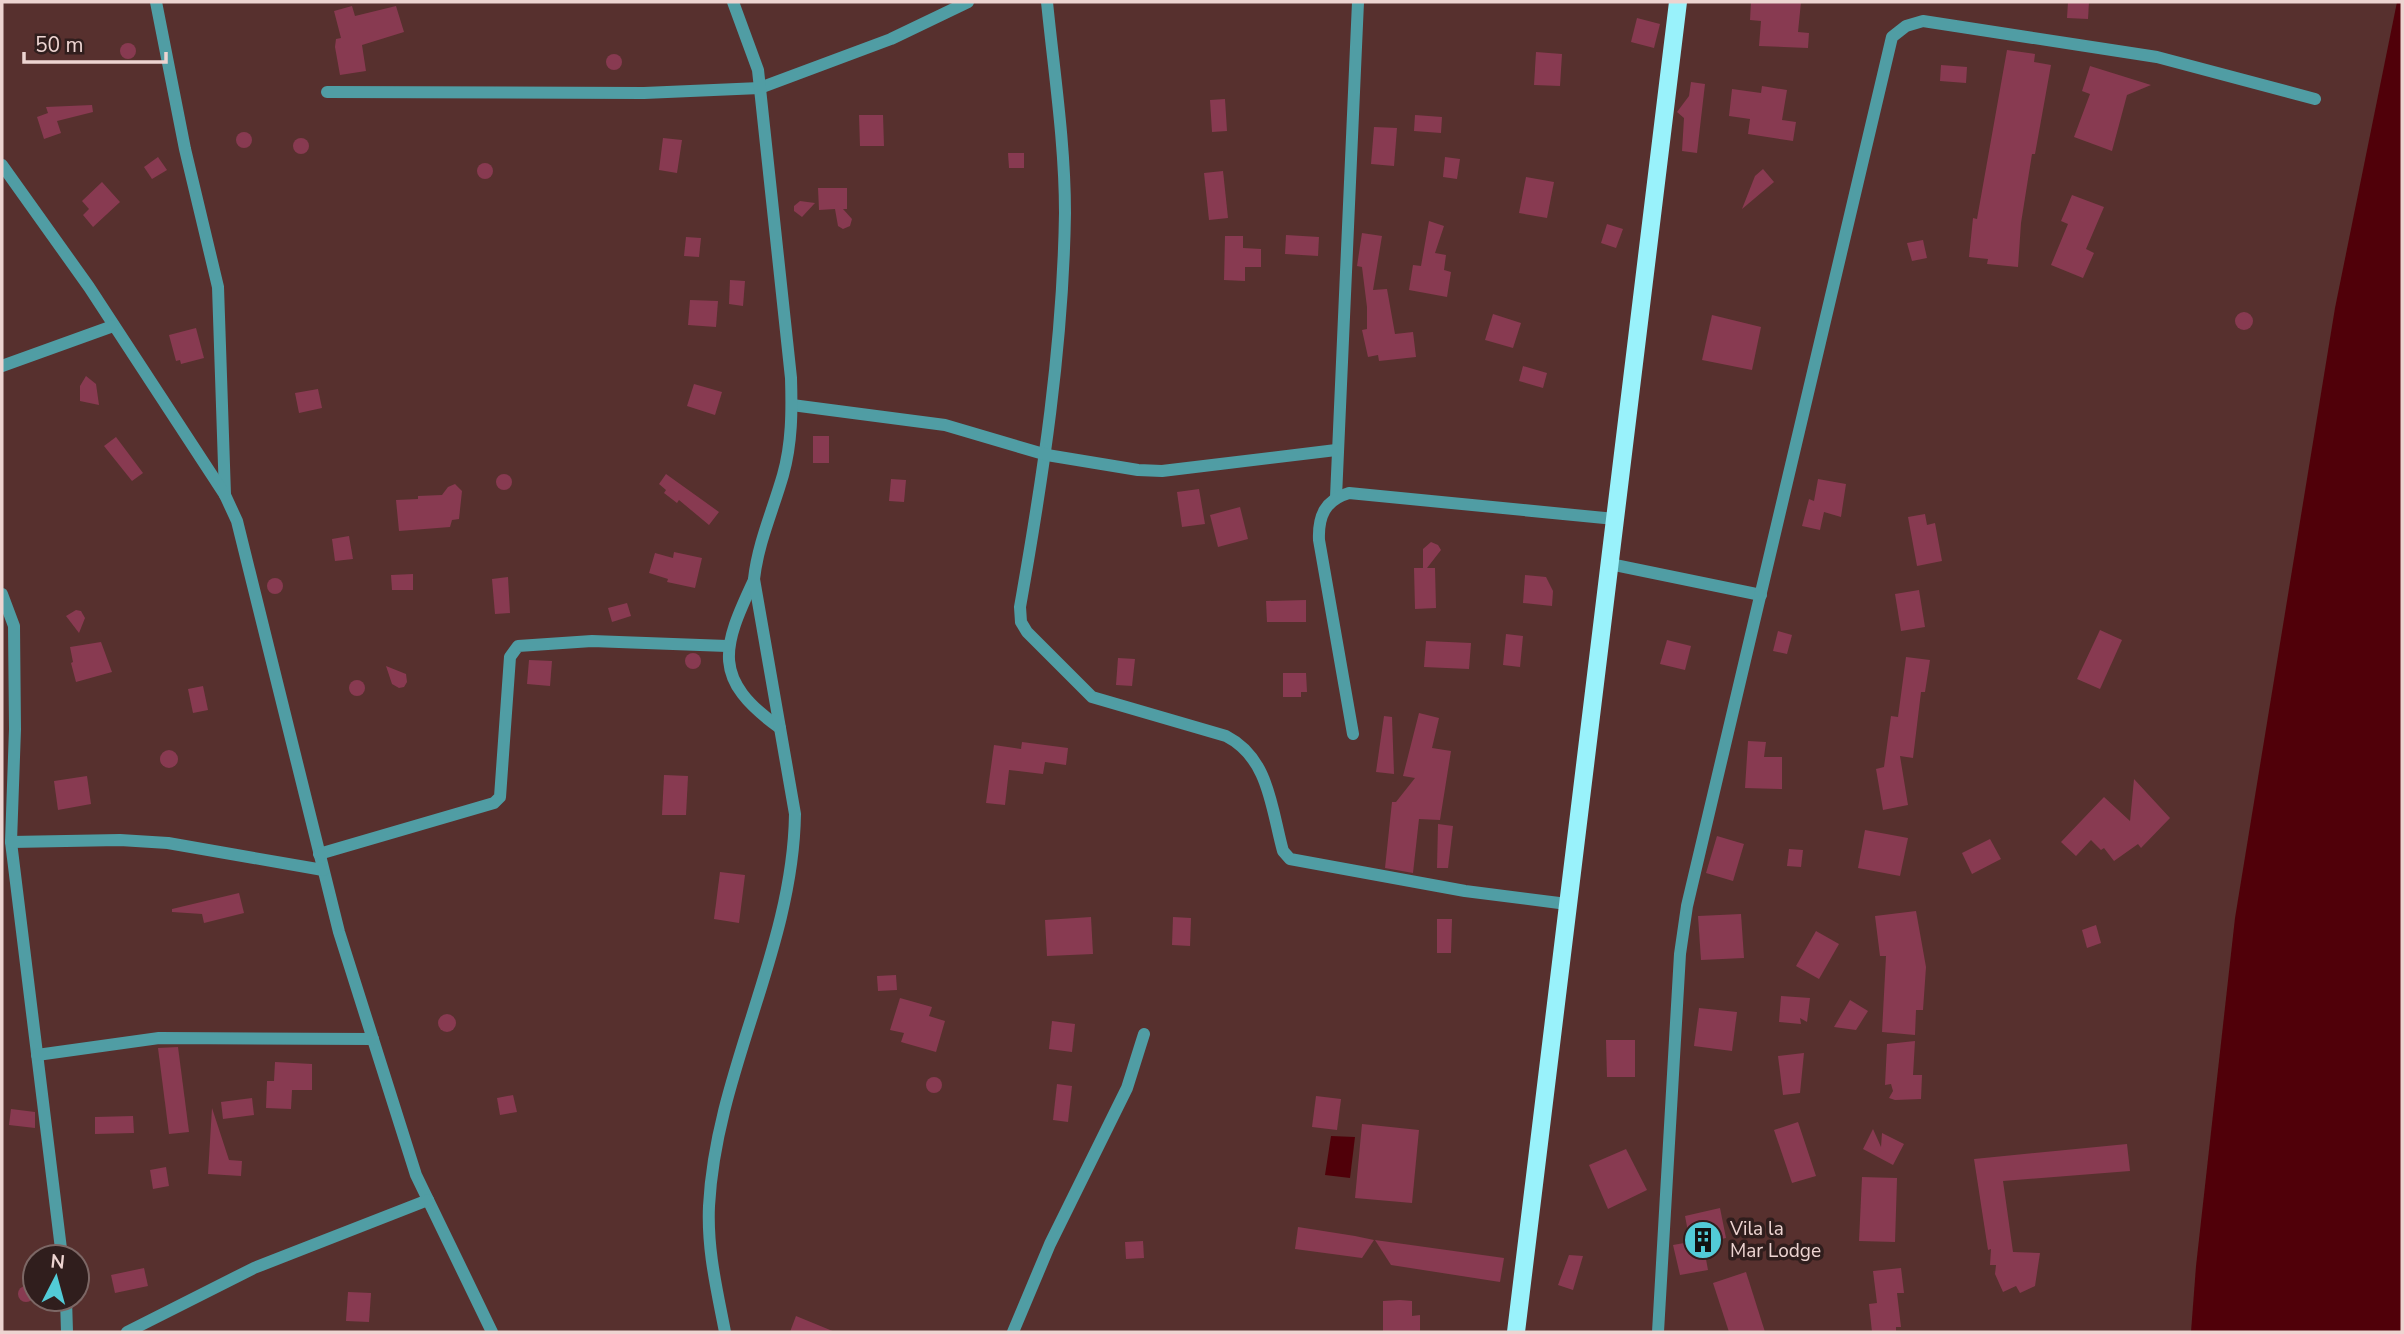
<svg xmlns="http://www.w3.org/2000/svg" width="2404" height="1334" viewBox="0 0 2404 1334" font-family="'Nunito Sans',sans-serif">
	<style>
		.water { fill: #500009 }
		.building { fill: #883a51 }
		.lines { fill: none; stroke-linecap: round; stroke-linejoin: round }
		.minor { stroke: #509da4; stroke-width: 12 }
		.major { stroke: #99f2fb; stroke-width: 18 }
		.labels { text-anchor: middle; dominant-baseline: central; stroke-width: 7; stroke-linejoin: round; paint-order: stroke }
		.poi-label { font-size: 19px; fill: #edd4d1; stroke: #301e1d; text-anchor: start }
	</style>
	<rect width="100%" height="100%" fill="#57302e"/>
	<g class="water">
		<polygon points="2397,2 2402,2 2402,1332 2191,1332 2196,1266 2235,918 2335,308"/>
		<polygon points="1331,1136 1355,1137 1350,1178 1325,1175"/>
	</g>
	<g class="building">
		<polygon points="1751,2 1801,2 1798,32 1809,33 1808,48 1759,46 1761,21 1750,20"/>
		<polygon points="2068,2 2089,2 2088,19 2067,18"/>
		<polygon points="352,6 355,16 396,6 404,32 362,45 366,71 340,75 335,47 336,39 341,38 334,11"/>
		<polygon points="1637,18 1660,24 1654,48 1631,42"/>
		<circle cx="128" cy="51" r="8"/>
		<polygon points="2007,50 2035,54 2034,62 2051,65 2035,154 2032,154 2021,223 2018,267 1987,264 1988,259 1969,257 1973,218 1977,219"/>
		<polygon points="1536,52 1562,54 1560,86 1534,85"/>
		<circle cx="614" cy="62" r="8"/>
		<polygon points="1941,65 1967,67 1966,83 1940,81"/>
		<polygon points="2090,66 2151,85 2127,95 2112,151 2074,137 2090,94 2082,91"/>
		<polygon points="1691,82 1705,84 1697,153 1682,151 1684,118 1677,112 1689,96"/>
		<polygon points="1762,86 1787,90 1782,120 1796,122 1793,141 1748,134 1750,119 1729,116 1732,89 1761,93"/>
		<polygon points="1225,99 1227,131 1212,132 1210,100"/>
		<polygon points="92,105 93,112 57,121 61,133 44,139 37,117 48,113 46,107"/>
		<polygon points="859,115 883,115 884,146 860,146"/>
		<polygon points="1415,115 1442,117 1441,133 1414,131"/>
		<polygon points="1374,127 1397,128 1394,166 1371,164"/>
		<circle cx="244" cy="140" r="8"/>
		<circle cx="301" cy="146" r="8"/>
		<polygon points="663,138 682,140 677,173 659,170"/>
		<polygon points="1008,153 1024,153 1024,168 1009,168"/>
		<polygon points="158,157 167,170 152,179 144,167"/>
		<polygon points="1445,157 1460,159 1457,179 1443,177"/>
		<circle cx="485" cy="171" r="8"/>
		<polygon points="1763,169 1774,182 1742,209 1755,176"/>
		<polygon points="1223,171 1228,218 1209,220 1204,173"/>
		<polygon points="1526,177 1554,182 1547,218 1519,213"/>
		<polygon points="102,182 120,202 93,227 83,215 89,209 82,201"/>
		<polygon points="818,188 847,188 847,209 843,209 852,219 850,226 843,229 838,226 835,209 819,210"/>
		<polygon points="2072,195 2104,207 2086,249 2094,253 2083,278 2051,265 2068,224 2061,221"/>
		<polygon points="800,201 815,203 802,217 794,211 794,206"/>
		<polygon points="1429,221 1444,226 1435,253 1446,255 1444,270 1451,272 1447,297 1409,290 1413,265 1421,266"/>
		<polygon points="1607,224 1623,229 1616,248 1601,243"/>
		<polygon points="1362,233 1382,236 1373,290 1387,289 1395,334 1413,332 1416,357 1379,361 1378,355 1368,357 1362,330 1367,329 1367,307 1362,267 1357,266"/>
		<polygon points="1286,235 1319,237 1318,256 1285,254"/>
		<polygon points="1225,236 1243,236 1243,248 1261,249 1261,267 1245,267 1245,281 1224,280"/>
		<polygon points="686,237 701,238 699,257 684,256"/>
		<polygon points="1923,240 1927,258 1912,261 1907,243"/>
		<polygon points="730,280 745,281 743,306 729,304"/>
		<polygon points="690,300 718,301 716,327 688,325"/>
		<circle cx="2244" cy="321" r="9"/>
		<polygon points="1493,314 1521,323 1513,348 1485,340"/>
		<polygon points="1712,315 1761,327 1752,370 1702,360"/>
		<polygon points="196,328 204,358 181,364 180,360 176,361 169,335"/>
		<polygon points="1523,366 1547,373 1543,388 1519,381"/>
		<polygon points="86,376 96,384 99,405 80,401 80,386"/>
		<polygon points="694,384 722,392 715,415 687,406"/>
		<polygon points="318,389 322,408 299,413 295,393"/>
		<rect x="813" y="436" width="16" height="27"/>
		<polygon points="116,437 143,473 132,481 104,446"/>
		<circle cx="504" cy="482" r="8"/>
		<polygon points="666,474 719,512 709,525 679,500 677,503 664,493 666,490 659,484"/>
		<polygon points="891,479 906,480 904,502 889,501"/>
		<polygon points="1818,479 1846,484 1841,517 1824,512 1820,530 1802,526 1809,499 1814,501"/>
		<polygon points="455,484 462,491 459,519 452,520 450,527 399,531 396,500 418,499 418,496 442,495 448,487"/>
		<polygon points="1199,489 1205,524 1182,527 1177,492"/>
		<polygon points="1240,507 1248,539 1218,547 1210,515"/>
		<polygon points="1925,514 1927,525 1935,523 1942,561 1917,566 1908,517"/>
		<polygon points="349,536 353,559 335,561 332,539"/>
		<polygon points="1431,542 1438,545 1441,550 1427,568 1435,568 1436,608 1415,609 1414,568 1423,568 1423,549"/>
		<polygon points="674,552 702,558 695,588 667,582 668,579 649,573 655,553 673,558"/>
		<polygon points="413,574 413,590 392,590 391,575"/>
		<polygon points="1525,575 1546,577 1553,591 1552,606 1523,603"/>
		<polygon points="508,577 510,613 495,614 492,579"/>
		<circle cx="275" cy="586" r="8"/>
		<polygon points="1919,590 1925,627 1901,631 1895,594"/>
		<polygon points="1306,600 1306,622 1267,622 1266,601"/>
		<polygon points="627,603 631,616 612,622 608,608"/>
		<polygon points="76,610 81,611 85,618 79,633 66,616"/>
		<polygon points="2100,630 2122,640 2100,689 2077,679"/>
		<polygon points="1778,631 1792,635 1787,654 1773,651"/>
		<polygon points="1506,634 1523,636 1520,667 1503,665"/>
		<polygon points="1667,640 1691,646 1685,670 1660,664"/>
		<polygon points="1426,641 1471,643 1469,669 1424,667"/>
		<polygon points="101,642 112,672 76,682 71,663 73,662 70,647"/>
		<circle cx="693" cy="661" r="8"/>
		<polygon points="1906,657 1930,660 1925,692 1921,692 1913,758 1900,756 1908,805 1883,810 1876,769 1884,767 1891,716 1898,717"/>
		<polygon points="1118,658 1135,659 1132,686 1116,685"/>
		<polygon points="529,660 552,661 550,686 527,684"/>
		<polygon points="386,666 406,674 407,682 404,687 399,688 392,684"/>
		<polygon points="1283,673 1306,673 1307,692 1301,692 1301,697 1283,697"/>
		<circle cx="357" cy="688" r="8"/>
		<polygon points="203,686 208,710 193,713 188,689"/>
		<polygon points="1419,713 1439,718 1432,748 1451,751 1440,820 1419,819 1413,873 1385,868 1392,802 1396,802 1415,778 1403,776"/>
		<polygon points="1384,716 1392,717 1394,774 1376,772"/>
		<polygon points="1748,741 1766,742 1764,757 1782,757 1782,789 1745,788"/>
		<polygon points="1022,742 1068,748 1066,765 1045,762 1043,774 1009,770 1005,805 986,803 994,745 1021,749"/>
		<circle cx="169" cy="759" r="9"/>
		<polygon points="664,775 688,776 686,815 662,815"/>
		<polygon points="87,776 91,804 58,810 54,781"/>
		<polygon points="2134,779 2170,818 2141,848 2138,844 2114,861 2104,848 2101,850 2091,840 2076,856 2061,842 2104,797 2130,821"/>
		<polygon points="1438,824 1453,826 1448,868 1437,868"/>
		<polygon points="1865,830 1908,838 1900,876 1858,868"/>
		<polygon points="1717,836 1744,844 1733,881 1706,873"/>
		<polygon points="1990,839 2001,859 1972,874 1962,853"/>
		<polygon points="1789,849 1803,850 1801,867 1787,866"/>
		<polygon points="720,872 745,875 739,923 714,919"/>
		<polygon points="239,893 244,913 204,923 202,914 172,912 172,909"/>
		<polygon points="1916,911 1926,967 1923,1010 1916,1010 1915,1035 1882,1032 1886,956 1880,956 1875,916"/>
		<polygon points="1741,914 1744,958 1701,960 1698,916"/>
		<polygon points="1091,917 1093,954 1047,956 1045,920"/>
		<polygon points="1173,917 1191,918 1190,946 1172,945"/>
		<polygon points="1437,919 1452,919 1451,953 1437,953"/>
		<polygon points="2096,925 2101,943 2087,948 2082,930"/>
		<polygon points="1816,931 1839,944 1819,979 1796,966"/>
		<polygon points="896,975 897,990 878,991 877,976"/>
		<polygon points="1781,996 1810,998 1807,1022 1800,1018 1801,1024 1779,1022"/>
		<polygon points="900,998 932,1007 929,1016 945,1021 936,1052 901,1042 904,1033 890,1030"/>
		<polygon points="1850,1000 1868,1011 1856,1030 1834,1027"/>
		<polygon points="1699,1008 1737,1012 1732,1051 1694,1046"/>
		<circle cx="447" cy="1023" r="9"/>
		<polygon points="1052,1021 1075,1024 1072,1052 1049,1049"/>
		<polygon points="1606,1040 1635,1040 1635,1077 1607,1077"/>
		<polygon points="1915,1041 1913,1075 1922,1075 1921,1099 1895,1100 1889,1098 1893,1091 1891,1084 1885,1085 1887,1044"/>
		<polygon points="178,1047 189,1132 169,1134 158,1048"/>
		<polygon points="1804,1053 1800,1093 1783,1095 1778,1056"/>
		<polygon points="275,1062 312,1064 312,1090 292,1090 291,1109 266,1108 267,1081 274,1081"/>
		<circle cx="934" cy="1085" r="8"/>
		<polygon points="1057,1084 1072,1086 1068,1122 1053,1120"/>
		<polygon points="513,1095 517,1112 500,1115 497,1098"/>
		<polygon points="1316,1096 1341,1099 1337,1130 1312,1127"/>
		<polygon points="252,1098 254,1115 223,1119 221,1102"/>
		<polygon points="212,1108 229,1160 242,1161 241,1176 208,1174"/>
		<polygon points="11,1109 35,1112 35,1128 9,1125"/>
		<polygon points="133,1116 134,1133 95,1134 95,1117"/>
		<polygon points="1798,1122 1816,1176 1792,1183 1774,1130"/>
		<polygon points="1362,1124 1419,1130 1412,1203 1355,1198"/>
		<polygon points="1873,1129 1881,1147 1882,1133 1904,1144 1893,1165 1863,1149"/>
		<polygon points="2127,1144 2130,1171 2003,1181 2013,1252 2040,1253 2035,1286 2020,1293 2016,1286 2003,1292 1995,1274 1996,1265 1990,1265 1991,1249 1988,1250 1974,1159"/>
		<polygon points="1626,1149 1647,1190 1608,1209 1589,1165"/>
		<polygon points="166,1167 169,1186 153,1189 150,1170"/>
		<polygon points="1862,1177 1897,1178 1895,1242 1859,1241"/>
		<polygon points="1720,1208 1726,1238 1703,1243 1708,1270 1680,1275 1673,1245 1690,1242 1685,1216"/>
		<polygon points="1298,1227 1355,1236 1374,1240 1362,1258 1295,1249"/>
		<polygon points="1375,1240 1504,1258 1500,1282 1391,1265"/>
		<polygon points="1143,1241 1144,1258 1126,1259 1125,1242"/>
		<polygon points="1569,1255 1583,1256 1573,1290 1558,1285"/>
		<polygon points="144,1268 148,1286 115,1293 111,1275"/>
		<polygon points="1901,1268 1904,1293 1897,1293 1901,1327 1896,1327 1896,1332 1872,1332 1869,1304 1877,1303 1873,1271"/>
		<polygon points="1746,1272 1765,1332 1729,1332 1713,1283"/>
		<circle cx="26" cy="1294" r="8"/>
		<polygon points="348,1292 371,1293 369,1322 346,1321"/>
		<polygon points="1400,1300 1412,1301 1412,1316 1420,1315 1420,1332 1383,1332 1383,1301"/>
		<polygon points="796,1316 835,1332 790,1332"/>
	</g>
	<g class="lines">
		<g class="minor">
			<polyline points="156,2 185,149 218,287 225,495"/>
			<path d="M1047 2C1054 72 1065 143 1065 213 1063 346 1043 477 1020 607L1021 622 1027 632 1092 697 1226 736C1269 758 1271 807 1283 851L1290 859 1465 891 1567 904"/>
			<polyline points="327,92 644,93 760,88 891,39 968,2"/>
			<polyline points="2,165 89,287 225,495 237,521 339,932 416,1175 492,1332"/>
			<polyline points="2,366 113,326"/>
			<polyline points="792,405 945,425 1047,455 1138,470 1162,471 1336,450"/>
			<polyline points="1336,497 1358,2"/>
			<polyline points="1610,564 1761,595"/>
			<path d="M754 580C722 648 711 679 780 728"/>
			<polyline points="2,594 14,626 15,729 11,842 62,1257"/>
			<path d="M1353 734 1319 540C1318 516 1325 500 1349 493L1615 519"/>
			<polyline points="11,842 120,840 168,843 323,870"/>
			<polyline points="319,854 494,803 500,797 510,657 518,646 592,641 727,646"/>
			<polyline points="37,1055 159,1038 373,1039"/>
			<polyline points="66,1299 67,1332"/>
			<polyline points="127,1332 254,1268 428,1200"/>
			<path d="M725 1332C717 1290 707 1250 709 1206 716 1071 793 950 795 814L754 579C758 543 773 510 783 475 792 443 792 411 791 378L758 70 733 2"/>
			<polyline points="1013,1332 1050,1244 1127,1088 1144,1034"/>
			<polyline points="1658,1332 1680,954 1687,906 1892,37 1906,26 1923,21 2157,57 2315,99"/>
		</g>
		<polyline class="major" points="1516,1332 1678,2"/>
	</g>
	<defs>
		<symbol id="building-disc" viewBox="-11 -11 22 22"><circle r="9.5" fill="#52cbd7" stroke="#301e1d"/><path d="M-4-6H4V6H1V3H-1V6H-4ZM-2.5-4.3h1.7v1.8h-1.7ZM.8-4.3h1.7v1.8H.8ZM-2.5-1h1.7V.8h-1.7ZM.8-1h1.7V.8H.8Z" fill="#111"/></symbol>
	</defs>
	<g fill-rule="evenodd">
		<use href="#building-disc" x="1681" y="1218" width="44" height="44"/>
	</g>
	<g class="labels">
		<g class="poi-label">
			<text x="1730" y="1229">Vila la<tspan x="1730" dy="22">Mar Lodge</tspan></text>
		</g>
	</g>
	<rect width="2404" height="1334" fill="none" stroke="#edd4d1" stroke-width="7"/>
	<g transform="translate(56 1278) rotate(6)"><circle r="33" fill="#301e1d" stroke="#7c6765" stroke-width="2"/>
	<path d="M0-5L12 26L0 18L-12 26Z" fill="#52cbd7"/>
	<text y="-10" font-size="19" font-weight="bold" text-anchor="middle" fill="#edd4d1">N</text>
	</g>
	<path d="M24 52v10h142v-10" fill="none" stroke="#edd4d1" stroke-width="3.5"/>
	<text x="35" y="52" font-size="21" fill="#edd4d1" stroke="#301e1d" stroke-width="5" paint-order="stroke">50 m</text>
</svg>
